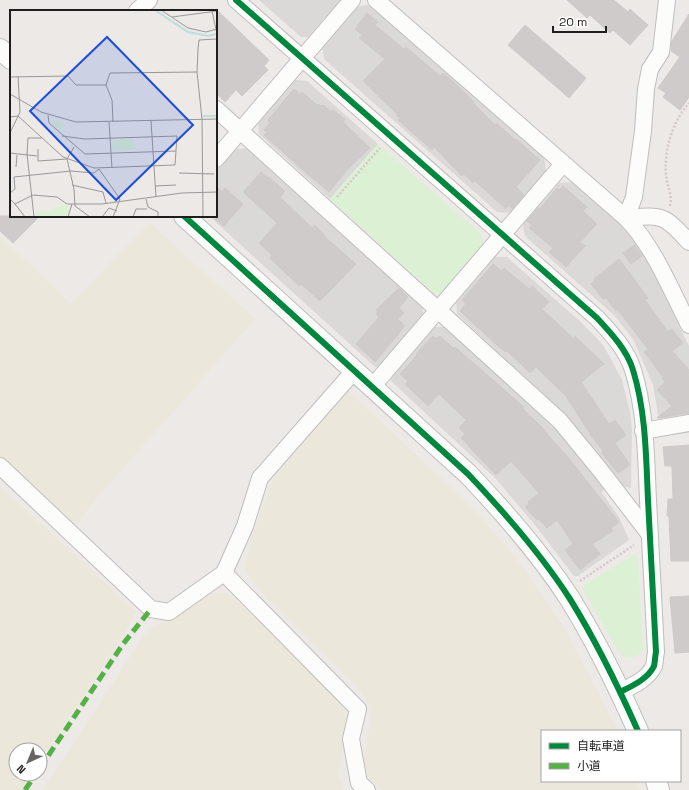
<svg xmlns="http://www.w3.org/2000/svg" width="689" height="790" viewBox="0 0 689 790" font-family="'Space Grotesk','Noto Sans JP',sans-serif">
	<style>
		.residential { fill: #dbd9d8 }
		.farmland { fill: #ece7db }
		.park { fill: #dcf0d4 }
		.building { fill: #cfcbca; stroke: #cfcac8 }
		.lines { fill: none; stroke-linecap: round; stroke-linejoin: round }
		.minor-casing { stroke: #bfbebd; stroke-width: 18 }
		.tertiary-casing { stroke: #bfbebd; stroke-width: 22 }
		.path { stroke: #d5c7c9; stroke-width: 2.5; stroke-dasharray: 2 2; stroke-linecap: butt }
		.minor { stroke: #fcfcfb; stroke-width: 16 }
		.tertiary { stroke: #fcfcfb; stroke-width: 20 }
		.quiet { stroke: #55b145; stroke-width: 5; stroke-dasharray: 10 5; stroke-linecap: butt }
		.cycleway-casing { stroke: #fff; stroke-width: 8 }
		.cycleway { stroke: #00873e; stroke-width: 6 }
		.inset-river { fill: none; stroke: #bcdedc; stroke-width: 2 }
		.inset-road { fill: none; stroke: #9a9897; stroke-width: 1 }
		.view { fill: #1d4ed8; fill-opacity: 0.15; stroke: #1d4ed8; stroke-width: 2 }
		.inset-edge { fill: none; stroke: #1e1e1e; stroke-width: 2 }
	</style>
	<rect width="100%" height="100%" fill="#ece9e7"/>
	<g class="residential">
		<polygon points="259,0 340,0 308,37 301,37"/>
		<polygon points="368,5 544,157 546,171 510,213 497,212 324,59 322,47 358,6"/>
		<polygon points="295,80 307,81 378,144 330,199 259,134 258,123"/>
		<polygon points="249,148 422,305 423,315 378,367 375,367 209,216 216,216 216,171 236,149"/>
		<polygon points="573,182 630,232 642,249 689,346 689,415 659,421 653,385 633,339 615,316 525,236 523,224 559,183"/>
		<polygon points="495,257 507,257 582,323 603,345 610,357 622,380 630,412 632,429 631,488 625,487 622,484 595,449 559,409 457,314 456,303"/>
		<polygon points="435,327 446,327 554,428 604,488 602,493 619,517 629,540 578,576 574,576 535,525 496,479 391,381 391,378"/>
	</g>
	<g class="farmland">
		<polygon points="149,222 255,319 95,500 75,526 0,467 0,236 71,304"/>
		<polygon points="348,391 472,507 516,558 563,626 618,731 542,731 542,781 636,781 640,790 383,790 370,779 363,764 371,717 366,699 354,684 268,600 244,569 252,536 271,482"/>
		<polygon points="0,486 136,612 119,642 40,761 40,750 16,750 16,774 31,774 21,790 0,790"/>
		<polygon points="215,593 224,593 231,596 246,609 340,702 347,721 345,743 338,771 343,790 43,790 143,637 153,627"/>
	</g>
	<g class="park">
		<polygon points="378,144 481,234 482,245 443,292 434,293 330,199"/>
		<path d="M635 554 638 559 643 650C637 658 630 660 621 655L581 587Z"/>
	</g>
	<g class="building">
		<polygon points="567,0 614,0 628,12 630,9 648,25 630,45 613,30 610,33 590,15 587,18"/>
		<polygon points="216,9 269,60 264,66 268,70 242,96 236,90 225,102 216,93"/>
		<polygon points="367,13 378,22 375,25 404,49 406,47 440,76 443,73 454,82 474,102 473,103 495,125 497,123 515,140 516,139 540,160 516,187 524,195 512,209 509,206 506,209 475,181 473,183 464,174 462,176 434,147 432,150 398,120 400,118 396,115 397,114 363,81 385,59 359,38 362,35 355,29"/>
		<polygon points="689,14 689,97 680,110 663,97 666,93 658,88 680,57 671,51 672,41"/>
		<polygon points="525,25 586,78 569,98 508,45"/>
		<polygon points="294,89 300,94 302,92 317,105 318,104 321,106 323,105 332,112 333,110 345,119 343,122 370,148 347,170 329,192 315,180 314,180 264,135 267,132 264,130 270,123 268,120"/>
		<polygon points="261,172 268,178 269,177 285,191 280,197 312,228 315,225 324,235 324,236 356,264 320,301 301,284 299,286 270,258 272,255 259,243 277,223 243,192"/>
		<polygon points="216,186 222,192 225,188 243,204 224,226 216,220"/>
		<polygon points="563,186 587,207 583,211 597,224 580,242 585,246 566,267 549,252 553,248 529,228 532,225 527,221 538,208 540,209 557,188 560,190"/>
		<polygon points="0,216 40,216 13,243 0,231"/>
		<polygon points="635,245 642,256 631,264 623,253"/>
		<polygon points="619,259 648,298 645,300 668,332 672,329 683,343 672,351 689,370 689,413 657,418 672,406 657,390 665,382 662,378 663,377 644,352 648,349 617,309 616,311 606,298 603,299 591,284 595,280 594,279"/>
		<polygon points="493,264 502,271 504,268 529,289 532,286 549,302 542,309 573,338 575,336 604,364 581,382 609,424 615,420 626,435 615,443 630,465 618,473 602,453 603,451 594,440 566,396 536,367 530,373 507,351 506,352 498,346 460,311 466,304 462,300"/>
		<polygon points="399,288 408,297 399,308 404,313 398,319 405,326 375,362 356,344 379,317 376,314 378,312 376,310"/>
		<polygon points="433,336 436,339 440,336 453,348 455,347 524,407 523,409 546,431 545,432 568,457 619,522 611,528 613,531 592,544 600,554 580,570 565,550 573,544 557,520 547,528 539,519 537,520 525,507 529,504 528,502 539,493 511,461 496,475 461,438 465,434 459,428 466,420 439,394 428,406 405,384 408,381 400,374 417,355 416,354"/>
		<polygon points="689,445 689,561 671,561 669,516 667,516 668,499 673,499 672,466 665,466 663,447"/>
		<polygon points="689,596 689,652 675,653 670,597"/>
	</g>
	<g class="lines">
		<defs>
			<g id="minor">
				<path d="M236 0 597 318C611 333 627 350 633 370 646 412 646 457 648 500 651 551 653 602 656 652 655 656 655 662 654 666 648 679 632 686 620 692"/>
				<path d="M376 0 626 218C653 245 671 290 689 325"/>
				<path d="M667 0 661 52 650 69 646 89 643 131 634 197 626 218C663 215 663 214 689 242"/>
				<polyline points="137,11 149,0"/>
				<polyline points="216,109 438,310 560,421 601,471 650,535"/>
				<polyline points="216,159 352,0"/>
				<polyline points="372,387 563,164"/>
				<polyline points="643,431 689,423"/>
				<polyline points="0,466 151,609 169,612 224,573 245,526 260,478 354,371"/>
				<polyline points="224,573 358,709 351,739 359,783 367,790"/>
			</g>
			<g id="tertiary">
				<polyline points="0,49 11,59"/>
				<path d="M184 216 468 474C505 513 541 554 570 599 596 641 618 686 638 731"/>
				<polyline points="656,781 659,790"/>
			</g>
		</defs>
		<use href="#minor" class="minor-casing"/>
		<use href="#tertiary" class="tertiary-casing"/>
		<g class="path">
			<polyline points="337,197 380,148"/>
			<path d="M670 206C673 195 667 186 666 175 664 150 672 122 689 103"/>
			<polyline points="580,581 634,545"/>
		</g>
		<use href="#minor" class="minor"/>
		<use href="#tertiary" class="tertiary"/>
		<g class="quiet">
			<polyline points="40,768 123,644 151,609"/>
			<polyline points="25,790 36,774"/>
		</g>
		<defs>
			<g id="cycleway">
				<path d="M236 0 597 318C611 333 627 350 633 370 646 412 646 457 648 500 651 551 653 602 656 652 655 656 655 662 654 666 648 679 632 686 620 692"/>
				<path d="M184 216 468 474C505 513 541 554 570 599 596 641 618 686 638 731"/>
			</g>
		</defs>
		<use href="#cycleway" class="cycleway-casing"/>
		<use href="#cycleway" class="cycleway"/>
	</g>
	<g transform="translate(10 10)">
		<rect width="207" height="207" fill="#ece9e7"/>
		<path d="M42 109 54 113 52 122 41 112ZM124 129 125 140H102L103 130ZM54 195 59 197 57 207H25L26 202 38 201Z" fill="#dcf0d4"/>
		<path class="inset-river" d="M145 0 178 22 198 26 207 24M193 106H207"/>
		<path class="inset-road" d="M151 0 178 18 196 22 207 19M202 1 207 24M162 7 207 1M0 67 58 66 66 75H96M0 84 31 102 66 112 207 109M38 105 39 113 75 144 166 141M0 107 8 106 53 147 84 158 165 155 167 126 75 129 52 126M141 111 146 187M99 112 102 158M103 112 102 90 96 75 100 63 187 62M0 123 10 102 8 66M64 137 57 149 64 179 65 196 80 207M28 139V151L57 149M0 143 27 146M6 157 7 145M169 163 204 164M62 175 93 182 96 193M145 176 166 175M0 183 5 179 4 167 61 161 84 163 89 159 110 189 103 207M0 189 5 194 23 185 47 187 57 194H92L172 183 207 182M136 189 138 197 148 202V207M5 194 15 207M24 207 17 144 18 128H32M58 207 62 194M92 207 99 198 107 201M123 207 126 199H137M193 207 192 109 187 62 188 39 189 30 207 29"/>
		<path class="view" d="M97 27 183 115 106 190 20 101Z"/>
		<rect width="207" height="207" class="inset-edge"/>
	</g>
	<rect x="541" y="730" width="140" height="52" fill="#ffffff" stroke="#a5a5a5"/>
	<rect x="549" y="743" width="20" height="6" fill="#00873e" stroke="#a5a5a5"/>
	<text x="577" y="750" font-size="12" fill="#1e1e1e">自転車道</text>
	<rect x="549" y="763" width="20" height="6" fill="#55b145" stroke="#a5a5a5"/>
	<text x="577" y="770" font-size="12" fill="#1e1e1e">小道</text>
	<g transform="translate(28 762) rotate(224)"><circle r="19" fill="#ffffff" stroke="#a5a5a5"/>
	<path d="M0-3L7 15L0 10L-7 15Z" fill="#666564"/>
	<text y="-6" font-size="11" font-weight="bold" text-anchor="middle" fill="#1e1e1e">N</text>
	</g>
	<path d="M553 26v6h53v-6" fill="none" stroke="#1e1e1e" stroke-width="2"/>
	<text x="559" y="26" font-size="12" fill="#1e1e1e" stroke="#ffffff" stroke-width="3" paint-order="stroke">20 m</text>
</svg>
